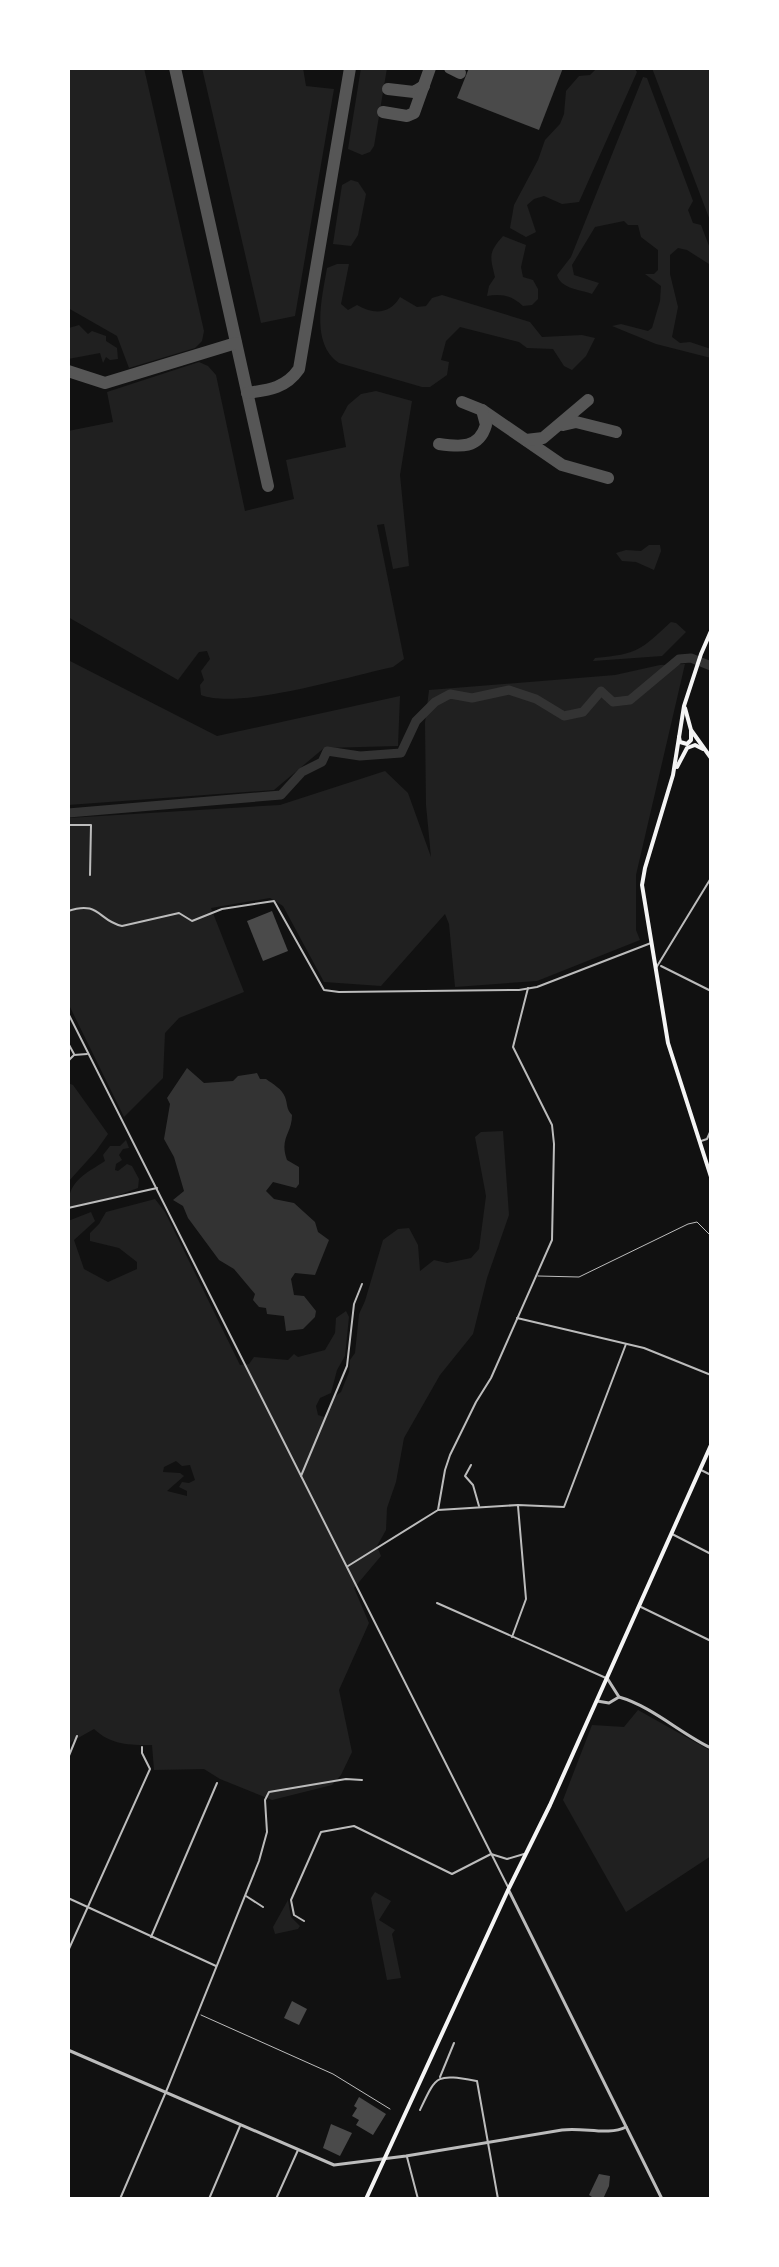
<svg xmlns="http://www.w3.org/2000/svg" width="779" height="2267" viewBox="0 0 779 2267" font-family="Overpass,sans-serif">
	<style>
		.green { fill: #202020; fill-rule: evenodd }
		.water { fill: #333 }
		.lines { fill: none; stroke-linecap: round; stroke-linejoin: round }
		.river { stroke: #333; stroke-width: 9 }
		.taxiway { stroke: #565656; stroke-width: 12 }
		.building { fill: #4a4a4a }
		.service { stroke: #bcbcbc; stroke-width: 1 }
		.minor { stroke: #bcbcbc; stroke-width: 2 }
		.tertiary { stroke: #bcbcbc; stroke-width: 3 }
		.primary { stroke: #f5f5f5; stroke-width: 4 }
	</style>
	<rect width="100%" height="100%" fill="#111"/>
	<g class="green">
		<polygon points="68,68 144,68 204,331 202,341 195,348 129,368 117,336 68,308"/>
		<polygon points="202,68 303,68 306,86 334,89 295,316 261,323"/>
		<polygon points="361,68 387,68 374,146 370,152 362,155 348,149"/>
		<polygon points="597,68 634,68 637,72 579,202 562,204 544,196 534,199 527,205 536,232 526,237 510,228 514,205 538,160 545,140 560,124 564,114 566,91 579,76 590,75"/>
		<polygon points="652,68 711,68 711,223"/>
		<path d="M643 77 647 78 693 201 688 210 693 223 701 225 711 251V263L709 264 687 250 678 248 670 255V274L678 307 672 337 680 343 690 342 711 349V358L656 344 612 326 621 324 648 331 652 328 660 301 661 286 645 274H654L658 270V250L641 237 638 225H628L624 221 595 227 572 265 574 275 599 283 592 294C579 289 561 289 557 275L571 257Z"/>
		<polygon points="351,180 358,182 366,194 358,235 351,246 333,244 342,185"/>
		<path d="M503 236 526 245 521 267 523 277 533 280 538 289V299L532 305 523 306C512 296 502 293 487 296L489 286 495 277C490 256 488 253 503 236Z"/>
		<path d="M337 264H349L341 304 348 310 357 305C374 315 390 314 400 297L417 307 426 306 432 298 442 295 530 322 542 337 582 335 595 338 586 356 572 370 564 366 553 349 527 348 519 342 460 327 446 341 441 360 449 362 447 375 430 387H422L339 363C310 343 322 298 327 268Z"/>
		<polygon points="79,325 88,334 92,331 106,336 106,341 117,348 118,359 110,360 106,357 103,363 100,353 68,359 69,328"/>
		<path d="M199 362 208 366 216 375 245 511 294 499 286 460 346 447 341 418 348 405 361 394 376 391 412 401 400 475 409 566 393 569 384 524 377 525 404 659 393 667C350 676 239 710 201 695L200 685 204 680 201 671 210 659 207 651 199 652 178 680 68 617V431L113 422 107 392Z"/>
		<polygon points="649,545 660,545 661,551 654,570 636,562 622,561 616,553 626,550 641,551"/>
		<path d="M671 622 676 623 686 632 662 656 593 661 595 658C639 654 640 650 671 622Z"/>
		<polygon points="68,660 217,736 400,696 398,746 324,748 274,790 68,805"/>
		<polygon points="685,664 636,875 636,930 640,940 537,981 455,987 449,924 445,914 381,986 324,982 283,906 270,898 211,908 244,992 179,1018 165,1033 163,1078 124,1117 68,1003 68,818 280,805 385,771 408,793 431,857 426,805 425,723 429,690 615,675 660,665"/>
		<polygon points="68,1083 73,1085 108,1134 96,1151 68,1182"/>
		<path d="M503 1131 509 1215 487 1278 473 1334 440 1375 404 1438 396 1482 387 1508 386 1530 377 1546 381 1556 354 1588 369 1623 339 1690 352 1752 341 1775 332 1785 272 1800 220 1779 204 1769 154 1770 152 1745C129 1745 111 1745 94 1729L71 1742 68 1750V1221L91 1212 95 1221 74 1240 84 1269 108 1282 137 1269V1262L119 1248 90 1241V1233L99 1224 106 1212 155 1199 165 1212 240 1365 249 1364 254 1357 288 1360 294 1354 298 1357 325 1350 335 1333 336 1318 346 1311 349 1317 345 1356 337 1370 331 1393 320 1398 316 1406 318 1415 324 1417 334 1397 341 1392 349 1372 350 1360 355 1353 359 1314 365 1301 383 1240 398 1229 409 1228 418 1245 420 1271 434 1260 447 1263 471 1258 479 1249 486 1196 475 1137 481 1132ZM176 1461 182 1466 190 1465 195 1480 189 1483 182 1482 179 1487 187 1491V1496L167 1491 184 1476 180 1473 163 1472 164 1467Z"/>
		<path d="M126 1140 129 1148 123 1149 119 1155 122 1160 116 1164 115 1170 118 1171 127 1164 132 1166 139 1179 138 1188 108 1199 68 1207C68 1180 87 1173 105 1161L103 1155 110 1146H120Z"/>
		<polygon points="638,1710 711,1751 711,1856 626,1912 563,1800 592,1725 624,1727"/>
		<polygon points="375,1892 391,1901 379,1920 395,1930 392,1934 401,1978 387,1980 371,1898"/>
		<polygon points="288,1900 291,1917 300,1926 298,1929 275,1934 273,1927"/>
	</g>
	<path class="water" d="M187 1068 204 1083 233 1081 238 1076 257 1073 260 1079H266C273 1084 282 1089 285 1097 288 1105 286 1109 292 1115 292 1134 279 1138 287 1160L299 1167V1184L296 1188 273 1182 266 1191 274 1199 294 1203 315 1222 318 1232 329 1240 315 1275 295 1273 291 1279 294 1295 304 1296 316 1311 315 1317 303 1329 286 1331 284 1316 267 1314 266 1308 259 1307 253 1300 255 1294 234 1269 219 1260 188 1218 183 1206 173 1200 184 1191 174 1157 164 1139 170 1104 167 1098Z"/>
	<g class="lines">
		<polyline class="river" points="68,813 281,795 302,772 322,762 327,751 360,756 401,753 416,721 435,702 450,694 472,698 509,690 536,699 564,716 583,712 601,691 613,702 630,700 679,659 691,658 711,666"/>
		<g class="taxiway">
			<polyline points="175,68 268,486"/>
			<polyline points="450,68 460,73"/>
			<polyline points="388,89 414,92 424,86"/>
			<polyline points="383,112 407,116 414,113 430,68"/>
			<polyline points="68,371 105,383 236,343"/>
			<path d="M247 393C269 390 286 388 299 369L350 68"/>
			<polyline points="462,402 482,410 562,465 608,478"/>
			<polyline points="563,425 576,422 616,432"/>
			<polyline points="526,440 543,438 588,400"/>
			<path d="M439 444C460 447 479 449 486 425L482 410"/>
		</g>
	</g>
	<g class="building">
		<polygon points="469,68 563,68 539,130 457,98"/>
		<polygon points="272,911 288,951 263,961 247,921"/>
		<polygon points="292,2001 307,2009 299,2025 284,2018"/>
		<polygon points="359,2097 386,2114 373,2135 356,2125 359,2120 352,2116 357,2108 354,2106"/>
		<polygon points="331,2124 352,2133 340,2156 323,2148"/>
		<polygon points="599,2174 610,2176 609,2186 603,2199 595,2199 589,2195"/>
	</g>
	<g class="lines">
		<g class="service">
			<polyline points="538,1276 579,1277 688,1224 697,1222 711,1236"/>
			<polyline points="201,2015 333,2074 390,2109"/>
		</g>
		<g class="minor">
			<polyline points="68,825 91,825 90,875"/>
			<path d="M68 911C100 900 98 921 122 926L179 913 192 921 222 909 274 901 324 990 339 992 519 990 537 987 651 943"/>
			<polyline points="661,966 711,991"/>
			<polyline points="656,968 711,878"/>
			<polyline points="68,1013 508,1887"/>
			<polyline points="68,1043 74,1054"/>
			<polyline points="68,1061 74,1055 87,1054"/>
			<polyline points="701,1141 707,1139 711,1130"/>
			<polyline points="68,1208 157,1188"/>
			<polyline points="517,1318 644,1348 711,1375"/>
			<polyline points="471,1465 465,1476 473,1485 479,1506"/>
			<polyline points="701,1470 711,1475"/>
			<polyline points="301,1476 347,1366 354,1304 362,1284"/>
			<polyline points="438,1510 518,1505 564,1507 626,1344"/>
			<polyline points="672,1534 711,1554"/>
			<polyline points="348,1566 438,1510 445,1470 450,1455 476,1402 491,1378 552,1240 554,1144 552,1125 513,1047 528,988"/>
			<polyline points="437,1603 606,1678"/>
			<polyline points="641,1607 711,1641"/>
			<polyline points="512,1637 526,1599 518,1506"/>
			<polyline points="68,1758 77,1736"/>
			<polyline points="246,1896 263,1907"/>
			<polyline points="68,1898 216,1966"/>
			<polyline points="304,1921 294,1915 291,1900 321,1832 354,1826 452,1874 491,1854 507,1859 524,1854"/>
			<polyline points="151,1937 217,1783"/>
			<polyline points="68,1951 150,1769 142,1753 142,1747"/>
			<polyline points="440,2077 454,2043"/>
			<path d="M420 2110C437 2074 436 2074 477 2081L498 2199"/>
			<polyline points="68,2153 69,2153"/>
			<polyline points="407,2157 418,2199"/>
			<polyline points="68,2199 69,2199"/>
			<polyline points="120,2199 168,2087 259,1861 267,1832 265,1800 269,1792 346,1779 362,1780"/>
			<polyline points="209,2199 240,2126"/>
			<polyline points="276,2199 298,2150"/>
		</g>
		<g class="tertiary">
			<path d="M607 1678 619 1697C651 1706 680 1733 711 1748"/>
			<polyline points="597,1701 609,1703 619,1697"/>
			<polyline points="509,1891 662,2199"/>
			<path d="M68 2050 334 2165 406 2156 562 2130C584 2127 608 2136 626 2127"/>
		</g>
		<g class="primary">
			<polyline points="711,631 701,654 684,706 673,775 645,868 642,885 668,1043 711,1177"/>
			<polyline points="685,708 691,730 711,758"/>
			<polyline points="679,737 680,742 687,744 691,740 691,731"/>
			<polyline points="677,767 687,748 695,745 703,749"/>
			<polyline points="366,2199 509,1888 550,1805 711,1445"/>
		</g>
	</g>
	<rect width="779" height="2267" fill="none" stroke="#ffffff" stroke-width="140"/>
</svg>
